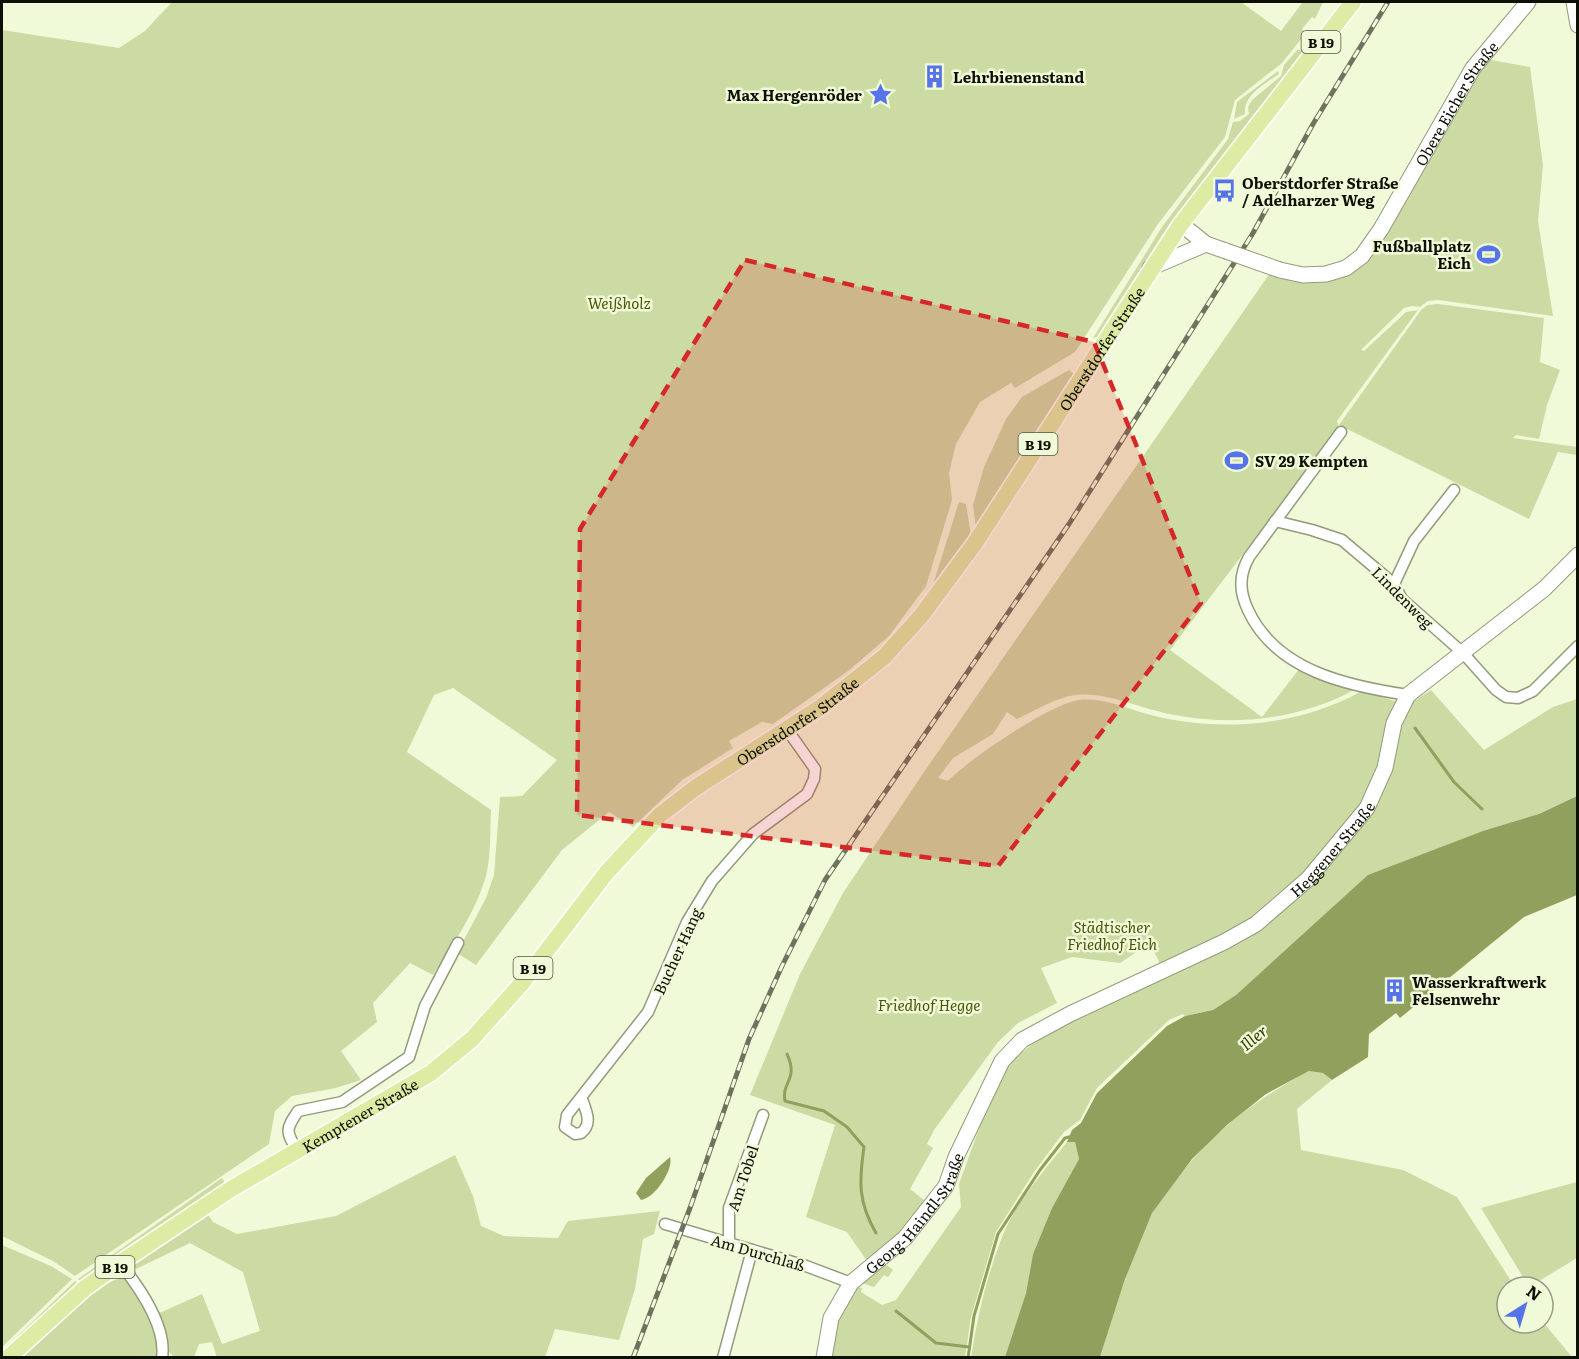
<svg xmlns="http://www.w3.org/2000/svg" width="1579" height="1359" viewBox="0 0 1579 1359" font-family="Literata,serif">
	<style>
		.green { fill: #ccdaa4 }
		.water { fill: #90a05d }
		.lines { fill: none; stroke-linecap: round; stroke-linejoin: round }
		.stream { stroke: #90a05d; stroke-width: 3 }
		.street-casing { stroke: #929b7b; stroke-width: 13 }
		.secondary-casing { stroke: #929b7b; stroke-width: 17 }
		.primary-casing { stroke: #fff; stroke-width: 19 }
		.street { stroke: #fff; stroke-width: 10 }
		.secondary { stroke: #fff; stroke-width: 15 }
		.primary { stroke: #ddeca5; stroke-width: 16 }
		.rail-casing { stroke: #6d735e; stroke-width: 5 }
		.rail { stroke: #f1fad8; stroke-width: 3; stroke-dasharray: 9; stroke-linecap: butt }
		.secondary-bridge-casing { stroke: #929b7b; stroke-width: 17; stroke-linecap: butt }
		.secondary-bridge { stroke: #fff; stroke-width: 15 }
		.marked { fill: #d62828; fill-opacity: 0.2; stroke: #d62828; stroke-width: 4.5; stroke-dasharray: 12 8; stroke-linejoin: round }
		.labels { text-anchor: middle; dominant-baseline: central; stroke-width: 5; stroke-linejoin: round; paint-order: stroke }
		.shield { fill: #f1fad8; stroke: #515644; stroke-width: 1.5 }
		.shield-label { font-size: 14px; font-weight: bold; fill: #0d1005 }
		.poi-label { font-size: 15px; font-weight: bold; fill: #0d1005; stroke: #f1fad8; text-anchor: start }
		.street-label { font-size: 15px; fill: #0d1005; stroke: #f1fad8 }
		.park-label { font-size: 15px; font-style: italic; fill: #495607; stroke: #f1fad8 }
		.water-label { font-size: 16px; font-style: italic; fill: #333c08; stroke: #f1fad8 }
	</style>
	<rect width="100%" height="100%" fill="#f1fad8"/>
	<g class="green">
		<path d="M172 2H1241L1281 31 1303 2H1323L1315 19 1312 17 1302 29 1306 33 1282 63 1235 100 1225 137 1158 224 1075 352 1015 388 1011 383 980 402 956 444 949 473 952 500 926 586 889 636 848 671 773 724 762 722 729 741 733 748 682 780 633 827 609 812 562 850 476 965 457 953 486 898 494 875 500 797 522 796 557 760 453 688 434 695 407 752 491 810C490 831 491 855 486 876 476 911 453 945 433 975L410 963 373 1003 377 1022 341 1051 361 1080 336 1088 292 1096 275 1111 269 1144 75 1276 53 1261 2 1236V30L119 48 145 31Z"/>
		<polygon points="1298,49 1303,52 1166,230 1097,337 1093,338 1162,227 1228,139 1233,122 1240,121 1249,114 1248,107 1252,100 1281,76 1284,65"/>
		<path d="M1486 59 1530 67 1543 165 1538 221 1553 316 1438 300 1428 301 1420 307 1412 306 1404 308 1361 350 1364 351 1406 312 1418 310 1342 414 1337 421 1339 428 1170 650 1262 717 1300 668 1357 688C1299 722 1221 728 1157 711 1131 705 1104 692 1076 695 1057 697 1034 711 1017 719L1007 712 993 734 953 758 938 778 948 781C969 759 1050 704 1079 700 1106 697 1133 712 1159 717 1226 732 1301 725 1362 691L1408 705 1431 690 1484 750 1553 707 1577 699V796L1539 814 1369 875 1236 995 1213 1010 1185 1016 1183 1014 1169 1020 1097 1088 1080 1120 1064 1132 1034 1172 996 1232 971 1317 965 1357H838L829 1355 834 1321 853 1286 862 1288 861 1292 882 1305 896 1300 961 1207 959 1184 993 1090 1011 1061 1035 1042 1164 972 1150 943 1120 963 1072 957 1041 968 1057 1003 1018 1023 998 1042 934 1130 927 1144 933 1148 910 1189 928 1203 903 1234 867 1261 847 1232 806 1217 835 1125 750 1095 800 974 843 893 922 775 1270 273C1310 284 1333 291 1367 261Z"/>
		<path d="M1278 71 1279 74C1265 84 1243 95 1245 114L1234 119 1237 102Z"/>
		<polygon points="1438,304 1544,318 1540,362 1560,370 1547,405 1539,439 1516,435 1513,438 1577,447 1577,455 1558,452 1529,519 1339,425 1421,310 1428,305"/>
		<polygon points="1069,370 1075,375 976,528 973,505 984,467 1006,419 1022,397"/>
		<polygon points="959,502 966,504 971,536 932,588"/>
		<path d="M1309 1071 1323 1073 1332 1080 1297 1109 1301 1150 1403 1170 1457 1197 1515 1287H1507V1323L1543 1322 1572 1357 1100 1358C1115 1310 1129 1260 1151 1215 1156 1204 1165 1194 1172 1185 1210 1134 1253 1101 1309 1071Z"/>
		<path d="M1067 1142H1075L1079 1159 1052 1208 1033 1254 1026 1293 1005 1357 971 1358C977 1317 987 1276 1002 1237 1016 1202 1044 1171 1067 1142Z"/>
		<polygon points="455,1155 473,1196 481,1226 504,1236 558,1238 568,1221 660,1211 654,1234 643,1239 635,1289 619,1340 555,1329 545,1357 217,1358 212,1342 199,1344 194,1357 174,1357 168,1351 157,1314 202,1294 222,1344 260,1331 243,1272 190,1243 136,1269 134,1264 208,1215 213,1222 237,1234 336,1216"/>
		<polygon points="222,1178 225,1183 82,1283 78,1279"/>
		<polygon points="1577,1182 1577,1258 1529,1287 1481,1208"/>
		<polygon points="2,1245 51,1266 72,1279 2,1347"/>
		<polygon points="883,1262 893,1270 888,1277 884,1275 874,1287 856,1281"/>
		<path d="M124 1277C142 1299 159 1329 158 1357L22 1358C48 1334 90 1285 124 1277Z"/>
		<polygon points="75,1281 80,1286 2,1358 3,1350"/>
	</g>
	<g class="water">
		<polygon points="1577,796 1577,895 1524,917 1400,1018 1396,1013 1369,1034 1368,1057 1332,1080 1323,1073 1309,1071 1266,1094 1227,1125 1192,1159 1152,1213 1125,1279 1100,1357 1005,1357 1026,1293 1033,1254 1052,1208 1079,1159 1075,1142 1067,1142 1072,1130 1081,1123 1097,1093 1167,1026 1185,1016 1213,1010 1236,995 1368,875 1483,831 1539,814"/>
		<path d="M670 1157C674 1169 655 1198 641 1200L636 1193 646 1178Z"/>
	</g>
	<g class="lines">
		<g class="stream">
			<polyline points="1415,728 1454,782 1482,809"/>
			<path d="M787 1054C799 1080 781 1082 785 1101L824 1111 847 1127 864 1147C859 1182 858 1202 876 1233"/>
			<polyline points="896,1311 936,1343 969,1347"/>
			<polyline points="968,1358 974,1316 998,1234 1040,1170 1065,1138 1073,1136"/>
		</g>
		<defs>
			<g id="street">
				<path d="M1341 432 1249 557C1239 575 1239 591 1248 610 1276 671 1348 686 1408 695"/>
				<polyline points="1275,521 1312,530 1342,540 1394,584 1402,599 1463,653 1496,690 1506,697 1518,698 1533,691 1578,646"/>
				<polyline points="1394,584 1414,541 1454,490"/>
				<path d="M582 1099C586 1111 593 1124 581 1133L575 1134 565 1127 567 1115 648 1012 687 922 712 881 753 834 807 794 814 779 815 769 786 728"/>
				<path d="M297 1150C285 1131 286 1129 298 1111L342 1102 409 1057 425 1006 458 943"/>
				<polyline points="665,1224 806,1266 851,1283"/>
				<polyline points="729,1243 729,1208 763,1115"/>
				<path d="M120 1263C139 1287 167 1326 162 1358"/>
				<polyline points="723,1358 752,1250"/>
			</g>
			<g id="secondary">
				<polyline points="1574,2 1578,25"/>
				<polyline points="1181,224 1206,244 1226,251"/>
				<polyline points="1150,268 1206,244"/>
				<path id="s1" d="M1280 270 1303 275 1326 274 1346 268 1362 256 1381 229 1473 68 1528 2"/>
				<path id="s2" d="M824 1358 831 1318 851 1283 905 1238 946 1186 956 1157 1002 1061 1022 1040 1070 1014 1224 942 1256 924 1308 879 1367 808 1385 768 1394 723 1408 695 1544 589 1578 555"/>
			</g>
			<g id="primary">
				<path id="s3" d="M8 1358 85 1288 120 1263 231 1189 431 1073 472 1039 522 983 607 872 660 815 695 788 821 707 884 657 921 616 975 543 1181 224 1353 2"/>
			</g>
		</defs>
		<use href="#street" class="street-casing"/>
		<use href="#secondary" class="secondary-casing"/>
		<use href="#primary" class="primary-casing"/>
		<use href="#street" class="street"/>
		<use href="#secondary" class="secondary"/>
		<use href="#primary" class="primary"/>
		<defs>
			<polyline id="rail" points="633,1358 690,1208 749,1039 782,966 825,880 1069,524 1253,233 1313,124 1388,2"/>
		</defs>
		<use href="#rail" class="rail-casing"/>
		<use href="#rail" class="rail"/>
		<defs>
			<polyline id="secondary-bridge" points="1226,251 1280,270"/>
		</defs>
		<use href="#secondary-bridge" class="secondary-bridge-casing"/>
		<use href="#secondary-bridge" class="secondary-bridge"/>
	</g>
	<path class="marked" d="M745 260 1094 342 1201 603 998 866 577 815 580 529Z"/>
	<defs>
		<symbol id="building-bare" viewBox="-9 -9 18 18"><path d="M-4-6H4V6H1V3H-1V6H-4ZM-2.5-4.3h1.7v1.8h-1.7ZM.8-4.3h1.7v1.8H.8ZM-2.5-1h1.7V.8h-1.7ZM.8-1h1.7V.8H.8Z" fill="#5673e9" stroke="#f1fad8" stroke-width="2.5" paint-order="stroke"/></symbol>
		<symbol id="sight-bare" viewBox="-9 -9 18 18"><path d="M0-6L1.8-2.2L6-1.7L2.9 1.2L3.7 5.4L0 3.3L-3.7 5.4L-2.9 1.2L-6-1.7L-1.8-2.2Z" fill="#5673e9" stroke="#f1fad8" stroke-width="2.5" paint-order="stroke"/></symbol>
		<symbol id="bus-bare" viewBox="-9 -9 18 18"><path d="M-5-6H5V4H4V6H2V4H-2V6H-4V4H-5ZM-3.5-4V0h7V-4ZM-3.5 1.2v1.5H-2V1.2ZM2 1.2v1.5H3.5V1.2Z" fill="#5673e9" stroke="#f1fad8" stroke-width="2.5" paint-order="stroke"/></symbol>
		<symbol id="stadium-bare" viewBox="-9 -9 18 18"><path d="M0-5a6.5 5 0 1 0 0 10a6.5 5 0 1 0 0-10ZM-3.5-1.8h7v3.6h-7Z" fill="#5673e9" stroke="#f1fad8" stroke-width="2.5" paint-order="stroke"/></symbol>
	</defs>
	<g fill-rule="evenodd">
		<use href="#building-bare" x="918" y="60" width="33" height="33"/>
		<use href="#sight-bare" x="864" y="78" width="33" height="33"/>
		<use href="#bus-bare" x="1208" y="174" width="33" height="33"/>
		<use href="#stadium-bare" x="1472" y="238" width="33" height="33"/>
		<use href="#stadium-bare" x="1220" y="444" width="33" height="33"/>
		<use href="#building-bare" x="1378" y="974" width="33" height="33"/>
	</g>
	<g class="labels">
		<g class="shield">
			<rect x="1301.5" y="31" width="39" height="22" rx="4.5"/>
			<rect x="1018.5" y="433" width="39" height="22" rx="4.5"/>
			<rect x="513.5" y="957" width="39" height="22" rx="4.5"/>
			<rect x="95.5" y="1256" width="39" height="22" rx="4.5"/>
		</g>
		<g class="shield-label">
			<text x="1321" y="42">B 19</text>
			<text x="1038" y="444">B 19</text>
			<text x="533" y="968">B 19</text>
			<text x="115" y="1267">B 19</text>
		</g>
		<g class="poi-label">
			<text x="953" y="76">Lehrbienenstand</text>
			<text x="862" y="94" text-anchor="end">Max Hergenröder</text>
			<text x="1242" y="182">Oberstdorfer Straße<tspan x="1242" dy="17">/ Adelharzer Weg</tspan></text>
			<text x="1471" y="245" text-anchor="end">Fußballplatz<tspan x="1471" dy="17">Eich</tspan></text>
			<text x="1255" y="460">SV 29 Kempten</text>
			<text x="1412" y="981">Wasserkraftwerk<tspan x="1412" dy="17">Felsenwehr</tspan></text>
		</g>
		<g class="street-label">
			<text stroke="none"><textPath href="#s1" startOffset="267">Obere Eicher Straße</textPath></text>
			<text stroke="none"><textPath href="#s3" startOffset="1510">Oberstdorfer Straße</textPath></text>
			<text transform="translate(1403 597) rotate(45)">Lindenweg</text>
			<text stroke="none"><textPath href="#s3" startOffset="1024">Oberstdorfer Straße</textPath></text>
			<text stroke="none"><textPath href="#s2" startOffset="752">Heggener Straße</textPath></text>
			<text transform="translate(677 951) rotate(-65)">Bucher Hang</text>
			<text stroke="none"><textPath href="#s3" startOffset="429">Kemptener Straße</textPath></text>
			<text transform="translate(742 1178) rotate(-72)">Am Tobel</text>
			<text stroke="none"><textPath href="#s2" startOffset="177">Georg-Haindl-Straße</textPath></text>
			<text transform="translate(758 1252) rotate(16)">Am Durchlaß</text>
		</g>
		<g class="park-label">
			<text x="619" y="302">Weißholz</text>
			<text x="1112" y="926">Städtischer<tspan x="1112" dy="17">Friedhof Eich</tspan></text>
			<text x="929" y="1004">Friedhof Hegge</text>
		</g>
		<g class="water-label">
			<text transform="translate(1253 1037) rotate(-39)">Iller</text>
		</g>
	</g>
	<rect width="1579" height="1359" fill="none" stroke="#0d1005" stroke-width="6"/>
	<g transform="translate(1525 1305) rotate(37)"><circle r="28" fill="#f1fad8" stroke="#969c84" stroke-width="1.5"/>
	<path d="M0-4.5L10 22L0 15L-10 22Z" fill="#5673e9"/>
	<text y="-9" font-size="16" font-weight="bold" text-anchor="middle" fill="#0d1005">N</text>
	</g>
</svg>
